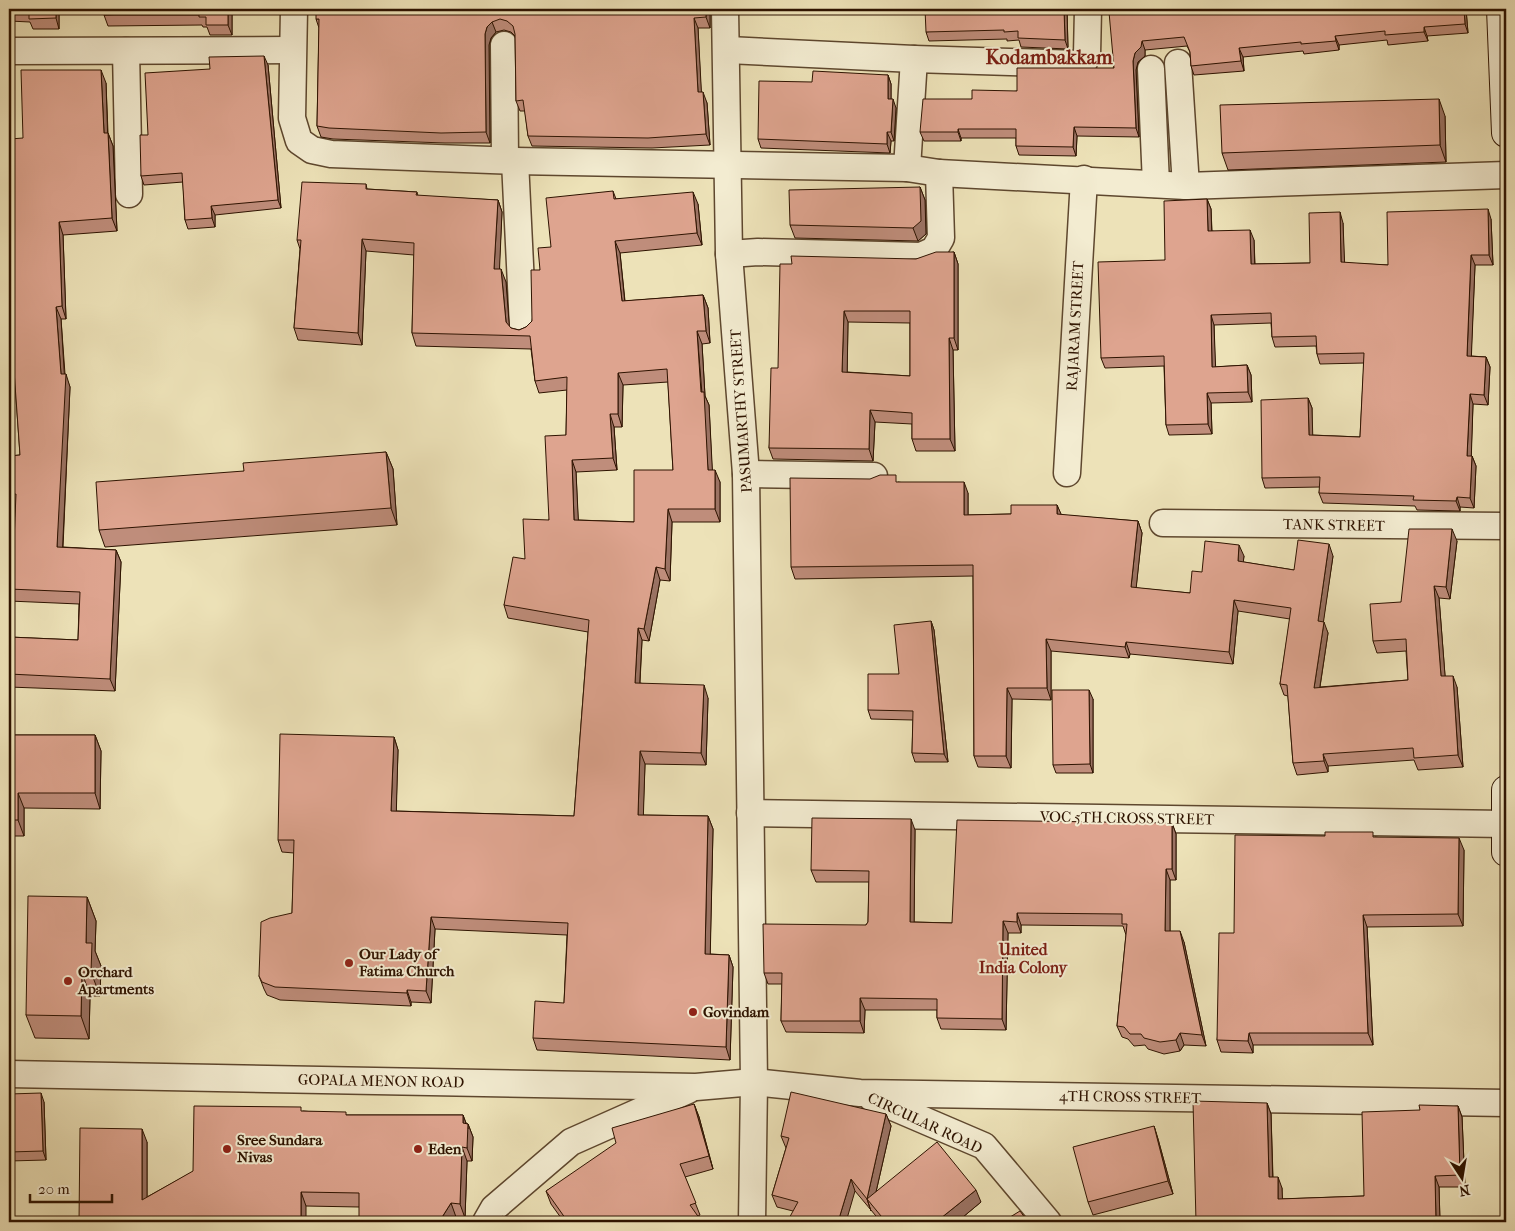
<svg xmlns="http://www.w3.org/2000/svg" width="1515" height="1231" viewBox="0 0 1515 1231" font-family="'IM FELL French Canon',serif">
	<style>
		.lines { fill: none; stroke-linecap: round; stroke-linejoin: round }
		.street-casing { stroke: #5e472e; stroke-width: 29 }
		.secondary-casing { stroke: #2e1300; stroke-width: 30 }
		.street { stroke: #f3ecd1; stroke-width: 26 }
		.secondary { stroke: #f3ecd1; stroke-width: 28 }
		.wall { fill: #bf8d7b; stroke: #2e1300; fill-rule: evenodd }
		.shaded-wall { fill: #9b7364; stroke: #2e1300 }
		.building { fill: #dea48f; stroke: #2e1300; fill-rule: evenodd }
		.poi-dot { fill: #8f2418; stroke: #f3ecd1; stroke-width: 2 }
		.labels { text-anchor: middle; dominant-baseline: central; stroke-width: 4; stroke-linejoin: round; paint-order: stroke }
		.street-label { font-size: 15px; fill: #2e1300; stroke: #f3ecd1 }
		.poi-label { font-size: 15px; font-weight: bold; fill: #2e1300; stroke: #f3ecd1; text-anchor: start }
		.neighbourhood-label { font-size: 16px; font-weight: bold; fill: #7a1f14; stroke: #f3ecd1 }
		.district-label { font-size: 20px; font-weight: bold; fill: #7a1f14; stroke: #f3ecd1 }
	</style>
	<rect width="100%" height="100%" fill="#ede2b8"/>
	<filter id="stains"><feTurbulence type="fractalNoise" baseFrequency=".004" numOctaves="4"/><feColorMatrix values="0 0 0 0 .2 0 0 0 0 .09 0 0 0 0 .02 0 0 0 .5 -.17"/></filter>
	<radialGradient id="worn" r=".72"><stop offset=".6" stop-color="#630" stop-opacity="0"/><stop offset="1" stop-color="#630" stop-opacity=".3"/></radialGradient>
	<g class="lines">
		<defs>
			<g id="street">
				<polyline points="294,9 292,118 299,141 312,150 331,154 515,161 907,168 939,173 1186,186 1506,175"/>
				<polyline points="725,9 729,254 746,474 754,1082 752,1222"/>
				<polyline points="504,45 505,160"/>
				<polyline points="728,50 914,59 1079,64 1084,62 1087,55 1088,9"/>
				<polyline points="9,51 292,50"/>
				<polyline points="126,51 129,194"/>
				<polyline points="1178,63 1186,186"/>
				<polyline points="1151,69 1156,184"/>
				<polyline points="515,161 523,327"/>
				<polyline points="907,168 914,59"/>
				<polyline points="729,254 758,252 921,256 934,250 941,238 939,173"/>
				<polyline points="1067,473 1084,179"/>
				<polyline points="746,474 874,476"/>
				<polyline points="1163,523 1506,526"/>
				<polyline points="750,813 1505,824"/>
				<polyline points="9,1074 696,1087 754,1082 860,1093 1506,1103"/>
				<polyline points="872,1098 984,1146 1048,1222"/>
				<polyline points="486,1222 494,1208 571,1142 688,1090"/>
			</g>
			<g id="secondary">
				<polyline points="1501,9 1506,133"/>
				<polyline points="1506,790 1506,852"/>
			</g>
		</defs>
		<use href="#street" class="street-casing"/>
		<use href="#secondary" class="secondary-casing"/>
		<use href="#street" class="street"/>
		<use href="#secondary" class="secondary"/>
	</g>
	<g class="wall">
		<polygon points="9,9 59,9 59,29 33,29 30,22 9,21"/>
		<polygon points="232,9 232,35 210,35 207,27 203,27 202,25 108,26 104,15"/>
		<polygon points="710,9 710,28 698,28 701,92 707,103 710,145 652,148 532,146 528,136 525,111 520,111 516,101 515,36 511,32 504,30 496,32 491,38 489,45 490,143 445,143 333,139 321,137 317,126 319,28 316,19"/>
		<polygon points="1067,9 1068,49 1021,47 1019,40 1007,41 1007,39 929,41 926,32"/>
		<polygon points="1113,9 1466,9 1468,33 1427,36 1428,41 1388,45 1387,40 1339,45 1339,50 1304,54 1303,51 1243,57 1244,71 1194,75 1191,66 1190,52 1187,46 1145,50 1145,56 1138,62 1136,70 1139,137 1077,136 1076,156 1019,155 1016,146 1016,138 961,138 961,141 924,141 920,132 972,99 1017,91 1114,68"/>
		<polygon points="268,65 281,208 215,215 215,227 188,229 185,220 183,182 144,185 141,176 148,135"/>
		<polygon points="888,75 891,84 891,99 896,108 894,141 891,141 890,153 761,148 758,139 812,82"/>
		<polygon points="106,83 108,133 113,146 117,231 63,235 66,319 61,319 65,374 70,387 63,547 116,550 121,562 115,691 9,687 9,637 78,640 79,604 9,601 9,541 14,541 16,507 9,508 9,456 20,455 13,355 9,356 9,184 12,184 23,138"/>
		<polygon points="1445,116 1446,162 1228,170 1222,153"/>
		<path d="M366 184 367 189 417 192 418 196 498 200 502 212 499 269 506 282 509 326 511 328 519 330 526 327 532 321 540 270 551 247 613 191 616 199 698 204 702 245 620 253 625 301 703 295 708 308 710 343 702 344 705 396 709 405 712 470 720 482V522H672L670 581 660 580 649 641 642 640 640 683 708 698 706 765 645 764 643 815 708 816 713 829 710 954 729 955 733 967 730 1060 537 1050 533 1038 564 1003 567 935 435 929 431 1003 411 1002V1006L280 1000 267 995 264 989 259 976 292 913 294 853 282 852 278 840 394 737 398 750 396 811 574 816 588 632 508 618 504 605 525 559 549 520 566 435 567 390 539 393 535 381 531 349 416 346 412 333 414 255 366 251 362 345 298 340 294 328 300 249 297 240ZM668 382 673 470 634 522 578 520 576 472 617 470 614 427H622L623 385Z"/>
		<polygon points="920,187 925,200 926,234 918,241 795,238 790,225"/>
		<polygon points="1207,199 1211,209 1212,231 1254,240 1255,264 1310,263 1343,223 1344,263 1388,265 1491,219 1493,265 1475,265 1471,356 1486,357 1490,367 1488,405 1473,404 1471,456 1472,456 1476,466 1474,508 1460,507 1460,511 1417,510 1415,506 1323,503 1319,493 1320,487 1265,488 1262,478 1308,398 1312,408 1312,435 1360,437 1364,363 1320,364 1317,354 1316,346 1275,347 1272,337 1271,323 1214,325 1215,367 1247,365 1251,375 1252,402 1211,403 1212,434 1169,435 1166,425 1164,366 1105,368 1101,358 1165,260"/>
		<path d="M954 252 958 264V350H953L955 451H916L912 439V424L875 422 873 461 773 459 769 448 792 264 916 259ZM848 322 910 323V376L847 372Z"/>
		<polygon points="386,452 393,469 397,525 105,547 99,530 244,471"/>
		<polygon points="898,482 968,493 968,515 1011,514 1057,505 1061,515 1138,521 1142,533 1136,588 1190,593 1202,572 1244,556 1243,562 1294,570 1333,556 1323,622 1328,633 1320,687 1408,680 1406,651 1377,653 1373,641 1401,602 1457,541 1450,599 1439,598 1445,676 1457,687 1463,767 1418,770 1414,760 1328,766 1328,772 1297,775 1293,763 1288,696 1284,695 1280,684 1290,619 1238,611 1233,664 1130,654 1129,658 1051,651 1051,700 1012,699 1011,768 978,767 974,756 973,576 795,579 791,567"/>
		<polygon points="931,621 934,630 948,762 915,762 912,753 913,720 871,719 868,710 899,674"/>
		<polygon points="1093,699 1093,773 1056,773 1053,765"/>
		<polygon points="9,735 95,735 101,751 100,809 24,808 24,836 9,836"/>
		<polygon points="1172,823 1176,834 1176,880 1170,880 1170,931 1184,942 1206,1046 1184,1045 1180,1051 1164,1054 1148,1049 1145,1045 1134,1046 1128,1039 1122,1037 1117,1026 1126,935 1123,926 1021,925 1021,933 1008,933 1006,1030 941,1029 937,1018 937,1010 865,1010 864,1033 786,1032 781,1021 782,984 768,984 764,973 866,925 868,922 869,882 816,882 811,870 915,830 914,922 952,923"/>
		<polygon points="1375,837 1464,850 1463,926 1367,927 1373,1045 1253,1045 1253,1053 1221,1052 1217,1040 1234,933"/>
		<polygon points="87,897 96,921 95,951 101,966 100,996 90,996 89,1039 35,1038 26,1015"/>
		<polygon points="9,1094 44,1102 46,1160 9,1161"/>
		<polygon points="1267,1103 1271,1114 1273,1177 1282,1188 1282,1199 1364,1196 1420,1110 1458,1106 1462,1117 1465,1187 1439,1187 1440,1222 1196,1222"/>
		<polygon points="694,1104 699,1117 713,1169 685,1177 700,1215 698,1216 702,1222 564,1222 551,1204 546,1191"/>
		<polygon points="303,1111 347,1115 463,1115 466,1123 468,1124 473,1137 472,1161 467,1161 465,1218 359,1207 306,1206 79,1222 147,1142 147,1197"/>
		<polygon points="886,1114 891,1126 876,1192 981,1202 957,1222 881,1222 855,1191 793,1211 777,1207 772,1195 786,1148 781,1136"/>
		<polygon points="1154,1126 1158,1139 1173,1194 1093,1215 1088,1202"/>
	</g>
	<g class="shaded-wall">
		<polygon points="56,9 59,9 59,29 56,18"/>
		<polygon points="228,9 232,9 232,35 228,25"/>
		<polygon points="706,9 710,9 710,28 706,17"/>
		<polygon points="1064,9 1067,9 1068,49 1065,40"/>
		<polygon points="1464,9 1466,9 1468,33 1465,24"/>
		<polygon points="694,18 698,28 702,103 698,92"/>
		<polygon points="492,22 496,32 491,38 489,45 490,143 486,132 485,34 487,27"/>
		<polygon points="1424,27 1427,36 1428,41 1424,32"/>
		<polygon points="1335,36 1339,45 1339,50 1336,41"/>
		<polygon points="1142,41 1145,50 1145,56 1138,62 1136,70 1139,137 1136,128 1133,61 1135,53"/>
		<polygon points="1239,48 1243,57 1244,71 1241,61"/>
		<polygon points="264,56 268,65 281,208 278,200"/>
		<polygon points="101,70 106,83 108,146 104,133"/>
		<polygon points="888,75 891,84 891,108 888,99"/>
		<polygon points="703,92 707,103 710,145 706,134"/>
		<polygon points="893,99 896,108 894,141 891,132"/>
		<polygon points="1439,99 1445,116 1446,162 1440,145"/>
		<polygon points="1074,127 1077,136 1076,156 1073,147"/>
		<polygon points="958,129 961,138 961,141 958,132"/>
		<polygon points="887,132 891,141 890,153 887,144"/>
		<polygon points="108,133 113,146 117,231 112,218"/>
		<polygon points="920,187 925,200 926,234 918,241 913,228"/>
		<polygon points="693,192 698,204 702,245 697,233"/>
		<polygon points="1207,199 1211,209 1212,241 1208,231"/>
		<polygon points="498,200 502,212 499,281 494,269"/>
		<polygon points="211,206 215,215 215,227 212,218"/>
		<polygon points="1488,209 1491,219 1493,265 1489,255"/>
		<polygon points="1340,212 1343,223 1345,272 1341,262"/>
		<polygon points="59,222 63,235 66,319 62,306"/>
		<polygon points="1250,230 1254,240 1255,275 1251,264"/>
		<polygon points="362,239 366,251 362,345 358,333"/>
		<polygon points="615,241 620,253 626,314 622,301"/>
		<polygon points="954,252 958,264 958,350 954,338"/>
		<polygon points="1471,255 1475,265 1471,366 1467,356"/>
		<polygon points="501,269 506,282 510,335 506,322"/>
		<polygon points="703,295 708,308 710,343 706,331"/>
		<polygon points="56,307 61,319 65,385 66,374 70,387 62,560 57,547 61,374"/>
		<polygon points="844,311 848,322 847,384 842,372"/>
		<polygon points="1211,315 1214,325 1216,377 1212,367"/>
		<polygon points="697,331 702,344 705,396 709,405 713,482 708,470"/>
		<polygon points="949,338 953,350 955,451 950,439"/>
		<polygon points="1486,357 1490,367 1488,405 1484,395"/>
		<polygon points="1247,365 1251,375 1252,402 1248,392"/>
		<polygon points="618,373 623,385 622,427 618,414"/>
		<polygon points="1207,393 1211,403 1212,434 1208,424"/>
		<polygon points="1470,394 1473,404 1471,466 1467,456"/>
		<polygon points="1308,398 1312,408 1313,445 1309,435"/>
		<polygon points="870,410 875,422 873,461 869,449"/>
		<polygon points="610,414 614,427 617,470 613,458"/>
		<polygon points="386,452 393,469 397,525 391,508"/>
		<polygon points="1472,456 1476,466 1474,508 1470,498"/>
		<polygon points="572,460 576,472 579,533 574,520"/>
		<polygon points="715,470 720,482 720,522 715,509"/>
		<polygon points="964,482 968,493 968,526 964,515"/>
		<polygon points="1457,497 1460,507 1460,511 1456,501"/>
		<polygon points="1057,505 1062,516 1057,514"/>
		<polygon points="668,509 672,522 670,581 665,569"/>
		<polygon points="1138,521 1142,533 1135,599 1131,587"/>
		<polygon points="1452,529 1457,541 1450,599 1446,587"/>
		<polygon points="1329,544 1333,556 1322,632 1318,621"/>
		<polygon points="1239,545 1244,556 1242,573 1238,561"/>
		<polygon points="116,550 121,562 115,691 110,679"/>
		<polygon points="656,567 660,580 649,641 644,629"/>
		<polygon points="1434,586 1439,598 1446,688 1441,676"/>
		<polygon points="1234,600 1238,611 1233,664 1229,652"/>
		<polygon points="931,621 934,630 948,762 944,754"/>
		<polygon points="1324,622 1328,633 1318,699 1314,688"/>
		<polygon points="638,628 642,640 639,696 635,683"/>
		<polygon points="1046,639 1051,651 1051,700 1047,688"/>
		<polygon points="1126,642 1130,654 1129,658 1125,647"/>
		<polygon points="1453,676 1457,687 1463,767 1458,755"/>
		<polygon points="704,685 708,698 706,765 701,753"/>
		<polygon points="1007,688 1012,699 1011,768 1006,756"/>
		<polygon points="1089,690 1093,699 1093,773 1090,764"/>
		<polygon points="95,735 101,751 100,809 95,793"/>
		<polygon points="394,737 398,750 396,824 391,811"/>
		<polygon points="640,751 645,764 643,827 638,815"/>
		<polygon points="1323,754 1328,766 1328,772 1324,761"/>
		<polygon points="18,793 24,808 24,836 18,820"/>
		<polygon points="708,816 713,829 710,966 705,954"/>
		<polygon points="911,819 915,830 914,934 910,922"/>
		<polygon points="1172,823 1176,834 1176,880 1172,869"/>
		<polygon points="1459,838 1464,850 1463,926 1458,914"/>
		<polygon points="1166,869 1170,880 1170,942 1165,931"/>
		<polygon points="87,897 96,921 95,951 101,966 100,996 91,972 86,943"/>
		<polygon points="1017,913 1021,925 1021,933 1017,922"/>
		<polygon points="1363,915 1367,927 1373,1045 1368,1033"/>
		<polygon points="431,917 435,929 431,1003 426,991"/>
		<polygon points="1003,921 1008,933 1006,1030 1002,1019"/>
		<polygon points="1180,931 1184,942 1206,1046 1202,1035"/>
		<polygon points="729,955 733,967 730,1060 726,1047"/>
		<polygon points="82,972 90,996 89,1039 81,1016"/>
		<polygon points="407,990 411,1002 411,1006 407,993"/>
		<polygon points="860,998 865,1010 864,1033 860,1021"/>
		<polygon points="1180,1033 1184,1045 1180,1051 1176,1040"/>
		<polygon points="1249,1033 1253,1045 1253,1053 1248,1041"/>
		<polygon points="41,1093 44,1102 46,1160 43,1151"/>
		<polygon points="1267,1103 1271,1114 1273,1189 1269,1177"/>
		<polygon points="694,1104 699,1117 713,1169 709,1156"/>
		<polygon points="1458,1106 1462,1117 1465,1187 1460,1175"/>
		<polygon points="886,1114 891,1126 873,1205 867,1199 871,1211 867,1199"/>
		<polygon points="463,1115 468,1129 468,1124 473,1137 472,1161 467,1148 463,1123"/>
		<polygon points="1154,1126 1158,1139 1173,1194 1168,1181"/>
		<polygon points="142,1129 147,1142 147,1214 142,1200"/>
		<polygon points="462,1147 467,1161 465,1218 460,1204"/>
		<polygon points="1435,1176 1439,1187 1440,1222 1436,1222"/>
		<polygon points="1278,1177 1282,1188 1283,1211 1278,1199"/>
		<polygon points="851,1179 855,1191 846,1222 838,1222"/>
		<polygon points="976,1190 981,1202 957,1222 936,1222"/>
		<polygon points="301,1192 306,1206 306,1222 301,1222"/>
		<polygon points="451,1203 456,1217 453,1222 439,1222"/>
	</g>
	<g class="building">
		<polygon points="9,9 56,9 56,18 29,19 29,12 9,11"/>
		<polygon points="104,9 228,9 228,25 206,25 206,17 199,17 199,15 104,15"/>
		<polygon points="316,9 706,9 706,17 694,18 698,92 703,92 706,134 648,138 528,136 523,100 516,101 515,34 513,26 507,21 500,19 492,22 487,27 485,34 486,132 441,133 329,128 317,126 319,19 316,19"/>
		<polygon points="925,9 1064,9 1065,40 1018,38 1018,31 1004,32 1004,30 926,32"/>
		<polygon points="1113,9 1464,9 1465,24 1424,27 1424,32 1385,35 1385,31 1335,36 1336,41 1301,44 1301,42 1239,48 1241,61 1191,66 1190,52 1184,37 1142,41 1141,47 1135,53 1133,61 1136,128 1074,127 1073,147 1016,146 1016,129 958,129 958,132 920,132 923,99 972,99 972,90 1017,91 1017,68 1114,68 1109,12 1113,11"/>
		<polygon points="264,56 278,200 211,206 212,218 185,220 182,173 141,176 140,135 148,135 145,73 210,69 209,57"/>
		<polygon points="21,70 101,70 104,133 108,133 112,218 59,222 62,306 56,307 61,374 66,374 57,547 116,550 110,679 9,674 9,637 78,640 80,592 9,589 9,541 14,541 16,494 9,495 9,456 20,455 12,342 9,343 9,184 12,184 10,139 23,138"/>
		<polygon points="813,71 888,75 888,99 893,99 891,132 887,132 887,144 758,139 759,81 812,82"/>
		<polygon points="1439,99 1440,145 1222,153 1220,105"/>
		<path d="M302 182 366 184V189L417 192 416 195 498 200 494 269H501L506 322 511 328 519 330 526 327 532 321 531 270H540L538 248 551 247 546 198 613 191 614 199 693 192 697 233 615 241 622 301 703 295 706 331H697L701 392H704L708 470H715V509H668L665 569 656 567 644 629 638 628 635 683 704 685 701 753 640 751 638 815 708 816 705 954 729 955 726 1047 533 1038 535 1001 564 1003 568 923 431 917 426 991 407 990V993L275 987 262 982 259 976 261 922 270 918 292 913 294 840H278L280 734 394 737 391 811 574 816 589 620 504 605 513 557 525 559 523 519 549 520 545 436 566 435 567 377 535 381 530 336 412 333 414 243 362 239 358 333 294 328 301 240H297ZM667 369 673 470H634V522L574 520 572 460 613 458 610 414H618V373Z"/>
		<polygon points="920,187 921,221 913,228 790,225 789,190"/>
		<polygon points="1207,199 1208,231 1250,230 1251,264 1310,263 1309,213 1340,212 1341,262 1388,265 1387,212 1488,209 1489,255 1471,255 1467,356 1486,357 1484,395 1470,394 1467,456 1472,456 1470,498 1457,497 1456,501 1413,500 1414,496 1319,493 1320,477 1262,478 1261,400 1308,398 1309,435 1360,437 1364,353 1317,354 1316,336 1272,337 1271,313 1211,315 1212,367 1247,365 1248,392 1207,393 1208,424 1166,425 1164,356 1101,358 1098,262 1165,260 1164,201"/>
		<path d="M936 252H954V338H949L950 439H912V413L870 410 869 449 769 448 771 368H778L780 264H792L791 256 916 259ZM844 311H910V376L842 372Z"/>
		<polygon points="386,452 391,508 99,530 96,482 244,471 243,463"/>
		<polygon points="880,475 896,475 896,482 964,482 964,515 1011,514 1011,505 1057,505 1057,514 1138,521 1131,587 1190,593 1192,571 1202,572 1205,541 1239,545 1238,561 1294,570 1298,540 1329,544 1318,621 1324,622 1314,688 1408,680 1406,639 1373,641 1370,604 1401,602 1409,529 1452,529 1446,587 1434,586 1441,676 1453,676 1458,755 1414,758 1413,748 1323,754 1324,761 1293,763 1287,685 1280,684 1291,608 1234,600 1229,652 1126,642 1125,647 1046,639 1047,688 1007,688 1006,756 974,756 973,565 791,567 790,478 870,479"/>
		<polygon points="931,621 944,754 912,753 913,711 868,710 868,674 899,674 894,625"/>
		<polygon points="1052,690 1089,690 1090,764 1053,765"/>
		<polygon points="9,735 95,735 95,793 18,793 18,820 9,820"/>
		<polygon points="812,818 911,819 910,922 952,923 957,820 1172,823 1172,869 1166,869 1165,931 1180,931 1202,1035 1180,1033 1176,1040 1160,1042 1144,1038 1141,1034 1130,1034 1124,1027 1117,1026 1127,924 1122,924 1122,914 1017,913 1017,922 1003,921 1002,1019 937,1018 937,999 860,998 860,1021 781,1021 782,973 764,973 763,924 866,925 868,922 869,871 811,870"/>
		<polygon points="1325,832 1373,832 1373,837 1459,838 1458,914 1363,915 1368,1033 1249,1033 1248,1041 1217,1040 1219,933 1234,933 1235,835 1325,836"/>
		<polygon points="28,896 87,897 86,943 92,943 91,972 82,972 81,1016 26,1015"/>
		<polygon points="791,1092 886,1114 867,1199 851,1179 838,1222 787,1222 798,1202 772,1195 789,1138 781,1136"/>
		<polygon points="41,1093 43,1151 9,1152 9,1094"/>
		<polygon points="1193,1101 1267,1103 1269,1177 1278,1177 1278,1199 1364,1196 1362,1112 1420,1110 1419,1105 1458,1106 1460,1175 1435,1176 1436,1222 1196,1222"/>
		<polygon points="694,1104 709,1156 680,1164 696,1203 690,1205 702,1222 568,1222 546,1191 616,1143 612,1128"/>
		<polygon points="194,1106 301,1107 301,1111 346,1112 346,1115 463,1115 463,1123 468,1124 467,1148 462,1147 460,1204 451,1203 439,1222 359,1222 359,1193 301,1192 301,1222 79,1222 80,1128 142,1129 142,1200 193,1171"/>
		<polygon points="1154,1126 1168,1181 1088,1202 1073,1147"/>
		<polygon points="937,1142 976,1190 936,1222 886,1222 867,1199"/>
		<polygon points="1020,1211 1028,1222 1002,1222"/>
		<polygon points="502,1216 510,1222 498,1222"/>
	</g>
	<g class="poi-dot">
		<circle cx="349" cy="963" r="5"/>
		<circle cx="68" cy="981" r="5"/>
		<circle cx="693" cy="1012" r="5"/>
		<circle cx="227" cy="1149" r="5"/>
		<circle cx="418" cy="1149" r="5"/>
	</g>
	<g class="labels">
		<g class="street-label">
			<text transform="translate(1075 326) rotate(-87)">RAJARAM STREET</text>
			<text transform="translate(741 411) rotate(-94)">PASUMARTHY STREET</text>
			<text transform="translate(1334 525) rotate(1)">TANK STREET</text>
			<text transform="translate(1127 818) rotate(1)">VOC 5TH CROSS STREET</text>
			<text transform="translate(381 1081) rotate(1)">GOPALA MENON ROAD</text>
			<text transform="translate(1130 1097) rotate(1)">4TH CROSS STREET</text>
			<text transform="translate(925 1123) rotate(25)">CIRCULAR ROAD</text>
		</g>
		<g class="poi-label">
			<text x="359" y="954">Our Lady of<tspan x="359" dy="17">Fatima Church</tspan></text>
			<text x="78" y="972">Orchard<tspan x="78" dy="17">Apartments</tspan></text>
			<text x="703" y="1012">Govindam</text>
			<text x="237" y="1140">Sree Sundara<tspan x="237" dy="17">Nivas</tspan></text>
			<text x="428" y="1149">Eden</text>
		</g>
		<g class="neighbourhood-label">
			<text x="1023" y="949">United<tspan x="1023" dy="18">India Colony</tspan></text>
		</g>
		<g class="district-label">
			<text x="1049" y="57">Kodambakkam</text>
		</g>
	</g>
	<rect width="1515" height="1231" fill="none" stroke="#ede2b8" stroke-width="30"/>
	<rect x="10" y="10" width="1495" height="1211" fill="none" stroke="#2e1300" stroke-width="2.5"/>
	<rect x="15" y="15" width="1485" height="1201" fill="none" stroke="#2e1300"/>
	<g transform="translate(1462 1178) rotate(168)" stroke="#f3ecd1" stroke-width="4" paint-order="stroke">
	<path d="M0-4L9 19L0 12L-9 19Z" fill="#2e1300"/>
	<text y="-8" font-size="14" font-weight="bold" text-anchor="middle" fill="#2e1300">N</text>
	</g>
	<path d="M30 1194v8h82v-8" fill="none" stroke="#2e1300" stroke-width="2.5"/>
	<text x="38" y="1194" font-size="15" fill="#2e1300" stroke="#f3ecd1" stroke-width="4" paint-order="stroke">20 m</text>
	<rect width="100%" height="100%" filter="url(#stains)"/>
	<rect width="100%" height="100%" fill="url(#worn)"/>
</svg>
